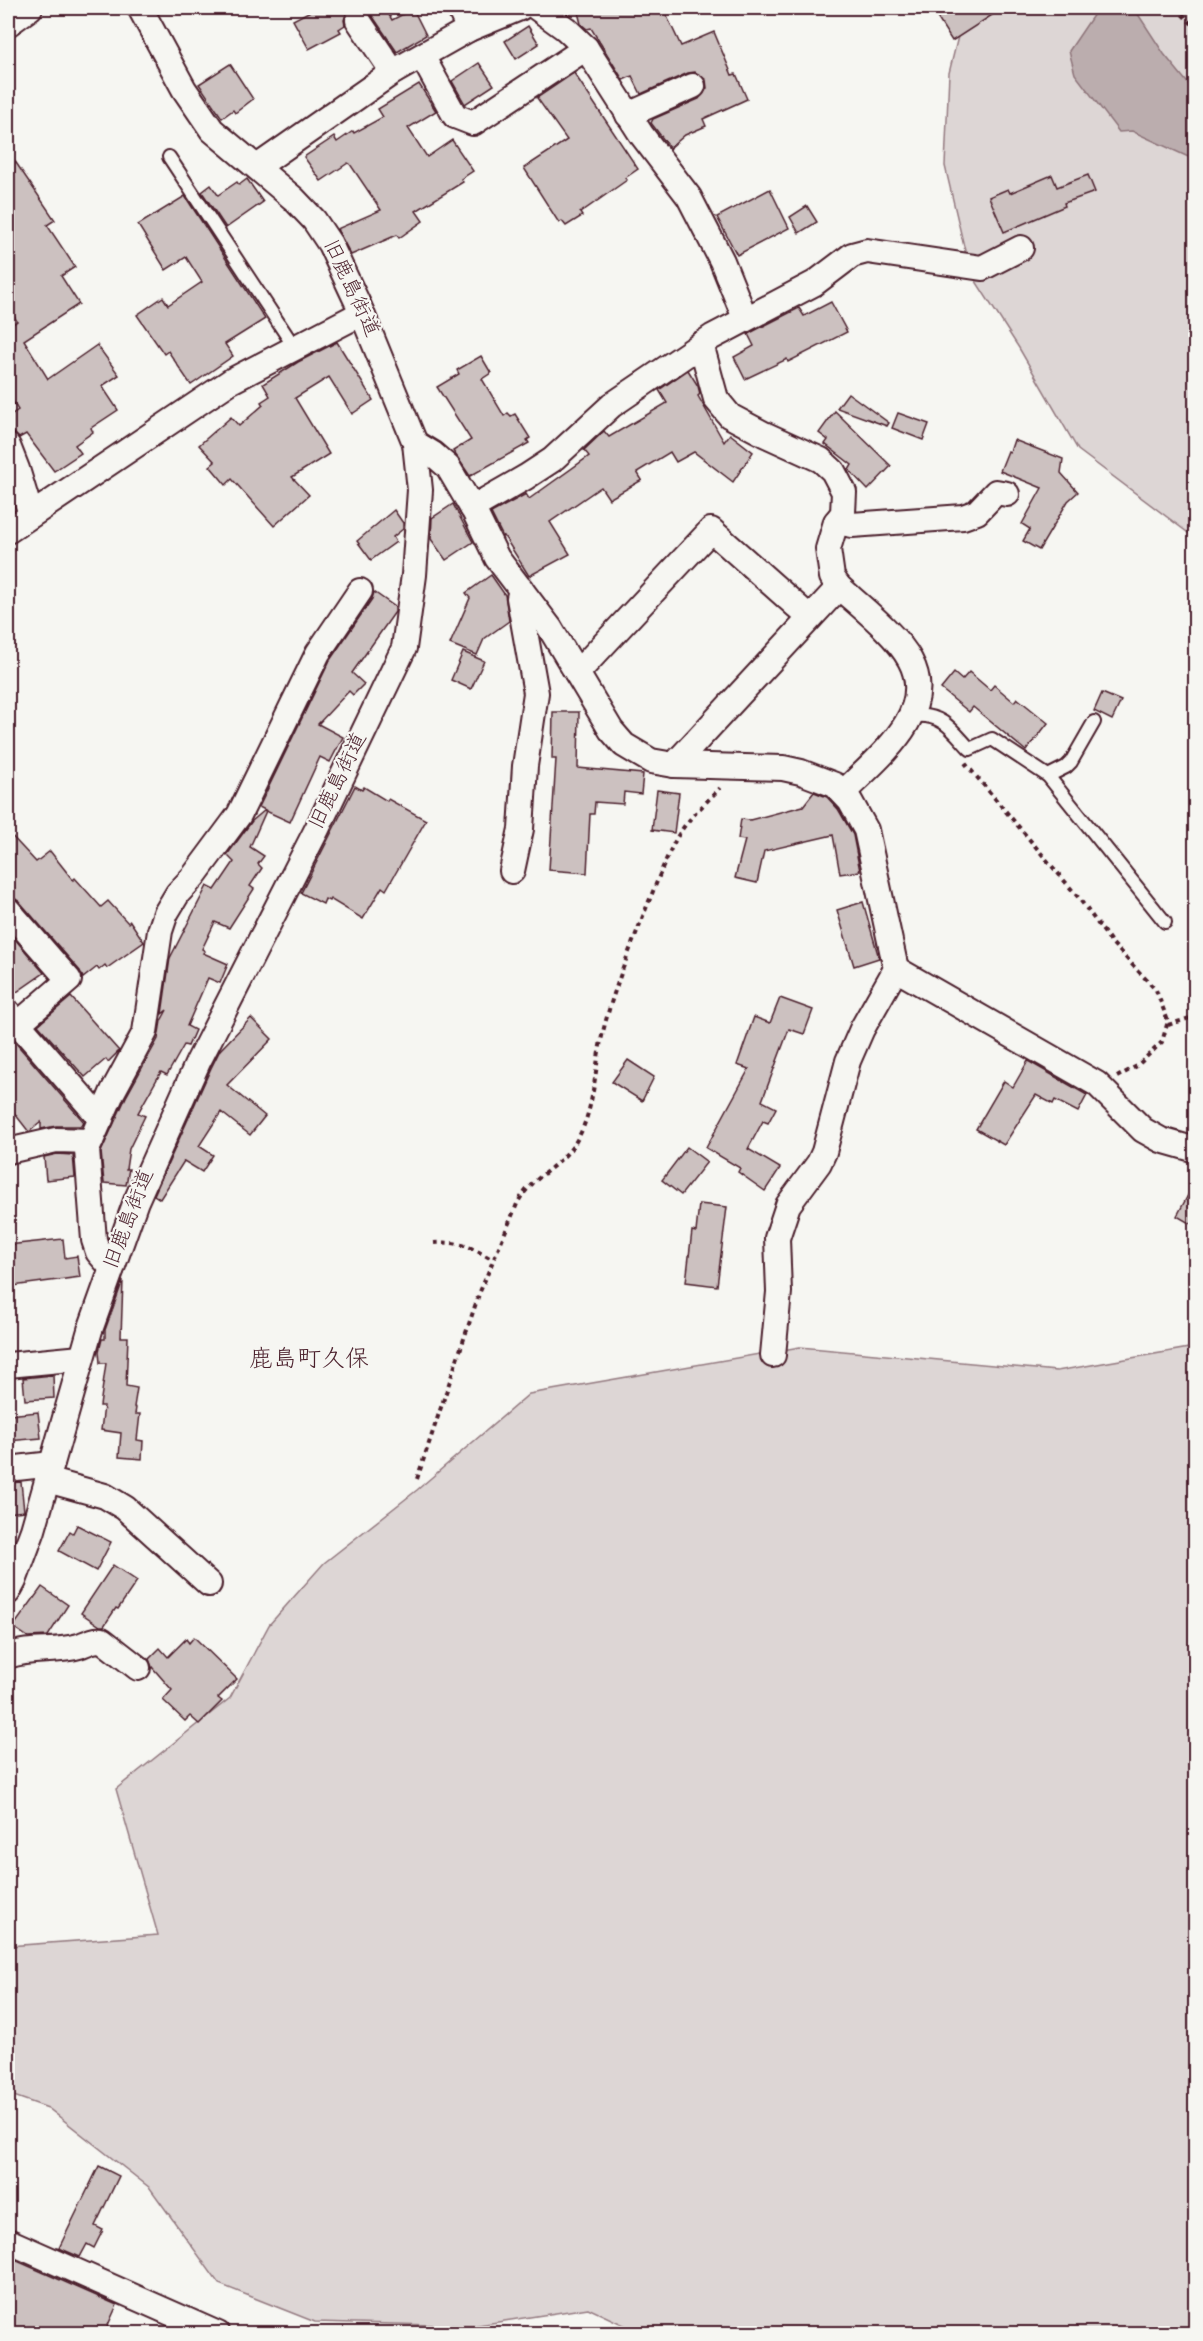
<svg xmlns="http://www.w3.org/2000/svg" width="1203" height="2341" viewBox="0 0 1203 2341" font-family="'Gochi Hand','Klee One',sans-serif">
	<style>
		.green { fill: #ddd6d5; stroke: #947a80; stroke-width: 1.5 }
		.water { fill: #bbadae; stroke: #8e747a; stroke-width: 1.5 }
		.building { fill: #ccc1c0; stroke: #4a1f2b; stroke-width: 1.5 }
		.lines { fill: none; stroke-linecap: round; stroke-linejoin: round }
		.service-casing { stroke: #4a1f2b; stroke-width: 16 }
		.minor-casing { stroke: #4a1f2b; stroke-width: 28 }
		.path { stroke: #4a1f2b; stroke-width: 4; stroke-dasharray: 4.5 4.5; stroke-linecap: butt }
		.service { stroke: #f6f6f2; stroke-width: 12 }
		.minor { stroke: #f6f6f2; stroke-width: 24 }
		.labels { text-anchor: middle; dominant-baseline: central; stroke-width: 4.5; stroke-linejoin: round; paint-order: stroke }
		.street-label { font-size: 21px; fill: #4a1f2b; stroke: #f6f6f2 }
		.quarter-label { font-size: 24px; fill: #4a1f2b; stroke: #f6f6f2 }
	</style>
	<rect width="100%" height="100%" fill="#f6f6f2"/>
	<filter id="ink" filterUnits="userSpaceOnUse"><feTurbulence type="fractalNoise" baseFrequency=".0167" numOctaves="2"/><feDisplacementMap in="SourceGraphic" scale="12" xChannelSelector="R" yChannelSelector="G"/><feConvolveMatrix kernelMatrix="1 2 1 2 8 2 1 2 1" color-interpolation-filters="sRGB"/></filter>
	<g filter="url(#ink)">
		<g class="green">
			<polygon points="965,8 1195,8 1195,538 1078,450 1019,348 970,272 945,166 949,73"/>
			<polygon points="800,1347 1057,1371 1195,1347 1195,2333 643,2334 588,2308 472,2326 315,2322 219,2284 150,2188 48,2108 8,2094 8,1946 158,1935 116,1789 230,1698 269,1625 324,1563 417,1490 529,1394"/>
		</g>
		<polygon class="water" points="1098,8 1134,8 1164,54 1195,92 1195,160 1132,131 1119,132 1075,74 1069,51"/>
		<g class="building">
			<polygon points="316,8 344,8 347,12 344,20 345,25 339,29 341,32 309,49 293,20"/>
			<polygon points="376,8 385,8 392,20 413,9 426,35 397,52 369,11"/>
			<polygon points="577,8 663,8 681,46 714,32 732,75 736,74 747,99 703,119 706,126 685,135 670,148 651,123 653,119 699,99 707,88 706,80 695,72 688,73 641,94 632,76 623,80 591,28 587,29 581,24"/>
			<polygon points="931,8 1003,8 952,41"/>
			<polygon points="528,26 539,44 516,59 505,41"/>
			<polygon points="479,63 494,85 465,104 452,81"/>
			<polygon points="230,64 253,99 235,113 233,110 222,118 199,84"/>
			<polygon points="574,73 638,169 625,178 627,180 580,213 582,216 566,226 562,221 559,223 524,168 567,140 537,98"/>
			<polygon points="419,84 436,111 408,128 427,157 452,140 473,171 461,179 463,182 416,211 423,221 399,238 397,235 351,255 337,229 381,210 350,164 348,163 321,181 304,157 334,137 337,142 353,131 354,133 383,117 378,109"/>
			<polygon points="8,151 55,220 47,225 75,267 61,276 79,304 24,340 48,379 97,345 119,375 102,386 118,410 91,428 93,432 75,445 81,453 54,471 26,434 19,438 8,427 8,417 18,410 8,394 8,317 13,324 17,321 8,307"/>
			<polygon points="1052,175 1057,187 1088,175 1095,192 1064,203 1065,206 1004,232 989,197 1008,189 1010,193"/>
			<polygon points="247,179 263,202 226,228 202,192 211,185 218,195 237,182 239,185"/>
			<polygon points="770,189 789,228 737,255 717,217"/>
			<polygon points="185,196 265,319 225,344 233,356 191,385 168,351 164,354 137,315 163,297 168,305 202,282 186,257 166,270 138,225"/>
			<polygon points="807,206 817,222 799,233 790,217"/>
			<polygon points="831,302 847,332 788,362 787,359 745,379 734,357 754,346 748,334 799,308 804,316"/>
			<polygon points="337,342 373,400 352,414 329,377 295,398 329,454 292,477 309,495 274,526 232,479 226,485 210,466 215,462 199,445 231,417 239,426 263,405 261,402 270,396 263,384 298,362"/>
			<polygon points="481,356 491,373 482,379 504,416 508,413 511,416 515,414 530,438 527,440 529,443 470,476 453,451 471,440 437,387 459,374 457,370"/>
			<polygon points="688,370 698,386 700,394 698,396 724,442 730,434 753,452 733,482 694,452 676,462 670,452 637,472 642,480 609,499 601,487 550,522 570,554 529,576 504,536 503,537 491,513 526,494 529,499 589,456 584,450 604,431 609,437 667,403 659,390"/>
			<polygon points="848,393 889,423 887,426 837,408"/>
			<polygon points="835,411 891,466 868,490 849,470 852,465 825,444 828,440 819,433"/>
			<polygon points="898,413 929,424 923,440 892,428"/>
			<polygon points="1014,440 1063,459 1061,473 1078,492 1068,501 1039,550 1023,541 1030,529 1022,524 1042,488 1000,471 1008,451 1010,452"/>
			<polygon points="453,504 473,542 446,560 431,539 432,518"/>
			<polygon points="394,510 403,523 403,529 393,537 396,542 371,560 357,541"/>
			<polygon points="491,575 505,595 509,621 484,639 477,655 450,644 470,598 466,593"/>
			<polygon points="374,592 395,607 395,612 352,673 364,684 353,695 349,691 318,724 343,737 330,762 320,757 290,822 266,811 250,847 264,856 258,864 262,868 250,886 254,889 229,928 215,922 202,949 205,951 203,953 228,964 220,983 208,978 187,1026 195,1030 188,1046 184,1045 167,1075 161,1072 138,1113 145,1116 129,1149 126,1169 129,1169 126,1185 104,1183 101,1152 126,1097 158,1039 161,1021 167,1010 162,1014 170,958 207,886 215,890 234,862 227,855 252,821 265,810 259,807 330,660 372,599"/>
			<polygon points="463,652 484,661 471,689 451,680"/>
			<polygon points="969,672 990,690 994,685 1014,702 1017,698 1048,723 1026,751 973,707 969,712 941,689 954,673 962,680"/>
			<polygon points="1102,693 1121,701 1112,720 1094,711"/>
			<polygon points="553,712 579,712 578,768 643,774 641,794 624,792 623,804 595,802 594,814 590,814 587,873 549,870 556,759 552,759"/>
			<polygon points="355,786 362,790 364,787 387,801 388,799 426,820 386,890 382,887 363,919 330,899 329,901 325,899 323,904 301,893"/>
			<polygon points="657,790 679,793 674,833 652,830"/>
			<polygon points="814,792 827,797 838,809 853,835 860,871 840,874 833,835 764,851 757,883 735,878 745,840 738,839 741,819 750,820 803,806"/>
			<polygon points="8,832 36,862 50,851 73,880 75,878 101,907 108,901 128,923 130,921 144,942 107,968 105,965 99,970 97,967 83,978 80,971 19,901 8,896"/>
			<polygon points="863,902 879,958 854,966 837,910"/>
			<polygon points="8,931 44,973 8,998"/>
			<polygon points="71,997 119,1051 108,1062 106,1059 85,1077 38,1025"/>
			<polygon points="780,998 813,1010 804,1034 789,1029 762,1101 776,1108 768,1123 763,1121 748,1149 780,1168 765,1191 738,1172 740,1168 706,1148 749,1069 737,1065 754,1017 770,1023"/>
			<polygon points="251,1018 272,1039 227,1085 265,1116 250,1135 221,1112 199,1146 213,1155 202,1172 184,1161 160,1199 154,1195 211,1068 220,1050"/>
			<polygon points="8,1034 84,1122 82,1126 56,1126 41,1129 41,1122 29,1132 8,1105"/>
			<polygon points="628,1060 654,1077 642,1101 612,1082"/>
			<polygon points="1028,1061 1087,1095 1078,1112 1055,1100 1053,1104 1036,1095 1004,1145 976,1129 1004,1081 1013,1087"/>
			<polygon points="687,1147 707,1162 681,1195 662,1180"/>
			<polygon points="57,1154 73,1155 75,1177 46,1180 44,1157"/>
			<polygon points="1196,1180 1196,1227 1177,1216"/>
			<polygon points="699,1204 727,1207 717,1286 686,1282 692,1231 696,1232"/>
			<polygon points="63,1239 65,1258 77,1256 80,1277 13,1286 12,1278 8,1278 8,1245"/>
			<polygon points="123,1280 121,1337 128,1337 126,1386 137,1388 134,1407 136,1408 135,1414 140,1414 137,1440 143,1441 142,1459 119,1457 121,1433 101,1430 104,1406 100,1406 106,1363 100,1363 99,1351 102,1339 105,1339 105,1330"/>
			<polygon points="53,1375 54,1398 25,1400 23,1378"/>
			<polygon points="38,1412 41,1438 8,1441 8,1415"/>
			<polygon points="21,1482 24,1511 8,1513 8,1483"/>
			<polygon points="77,1525 111,1542 96,1571 59,1551 70,1531 73,1533"/>
			<polygon points="113,1565 137,1581 118,1609 116,1608 104,1626 100,1626 81,1613"/>
			<polygon points="42,1587 68,1605 48,1636 28,1637 13,1627"/>
			<polygon points="194,1637 237,1679 218,1698 222,1701 199,1724 190,1716 185,1721 163,1700 172,1690 152,1667 149,1659 160,1648 168,1657 186,1639 189,1643"/>
			<polygon points="99,2166 119,2176 95,2226 103,2230 94,2248 87,2244 80,2257 59,2248"/>
			<polygon points="15,2260 117,2305 104,2334 8,2334 8,2275"/>
		</g>
		<g class="lines">
			<defs>
				<g id="service">
					<polyline points="169,157 295,348"/>
					<path d="M916 716C943 714 953 731 970 749L992 739 1048 776 1165 922"/>
					<polyline points="1048,776 1066,767 1071,762 1094,722"/>
				</g>
				<g id="minor">
					<polyline points="459,8 469,29"/>
					<polyline points="537,8 566,29 586,48 641,134 689,197 722,261 745,318"/>
					<polyline points="358,20 393,72"/>
					<polyline points="8,24 30,8"/>
					<polyline points="422,56 455,116 473,123 586,48"/>
					<polyline points="628,115 693,86"/>
					<polyline points="257,167 393,72 469,29 520,8"/>
					<path d="M701 344 716 399 730 416 764 434 821 460 833 471 844 492 843 513 836 522 828 549 832 577 839 587C860 606 897 635 910 660 939 713 876 759 843 793"/>
					<polyline points="415,443 433,454 448,467 474,511 497,558 550,628 611,730 624,745 651,761 674,765 783,768 801,772 835,785 850,801 866,830 896,969 862,1029 848,1061 824,1152 819,1163 788,1205 777,1238 779,1292 773,1355"/>
					<polyline points="8,446 17,469 31,515"/>
					<polyline points="472,508 526,477 552,460 612,405 712,337 815,283 852,255 867,251 982,268 1021,248"/>
					<polyline points="836,522 852,525 963,517 977,512 996,492 1007,494"/>
					<polyline points="8,531 231,381 362,313"/>
					<polyline points="577,673 711,530 809,617"/>
					<polyline points="674,765 839,587"/>
					<polyline points="512,871 521,829 525,766 536,693 519,598 521,589"/>
					<polyline points="8,910 69,980 18,1024"/>
					<polyline points="896,969 1097,1084 1143,1130 1161,1140 1196,1150"/>
					<polyline points="8,1012 101,1119"/>
					<polyline points="8,1151 56,1140 91,1141"/>
					<polyline points="112,1268 98,1252 94,1240 87,1150 113,1091 145,1032 160,931 166,913 178,893 193,877 239,815 318,653 360,591"/>
					<polyline points="8,1365 81,1358"/>
					<polyline points="8,1469 52,1464"/>
					<polyline points="47,1480 105,1496 125,1508 209,1584"/>
					<polyline points="8,1592 14,1581 33,1530 90,1330 136,1201 198,1062 317,829 404,648 414,575 420,490 415,443 359,306 330,244 314,220 294,199 212,130 184,89 140,8"/>
					<path d="M8 1656C30 1647 55 1653 79 1646 87 1643 93 1639 102 1640L138 1668"/>
					<polyline points="8,2241 218,2334"/>
				</g>
			</defs>
			<use href="#service" class="service-casing"/>
			<use href="#minor" class="minor-casing"/>
			<g class="path">
				<polyline points="1176,8 1196,28"/>
				<polyline points="965,763 1078,897 1112,943 1156,990 1168,1021 1162,1042 1137,1066 1117,1077"/>
				<polyline points="1168,1025 1196,1016"/>
				<path d="M434 1243C460 1241 471 1247 493 1260"/>
				<path d="M417 1479 479 1294 517 1204C533 1173 566 1167 582 1130 595 1100 595 1067 602 1036 612 993 629 952 645 911 655 887 664 862 676 839 687 819 705 804 720 788"/>
			</g>
			<use href="#service" class="service"/>
			<use href="#minor" class="minor"/>
		</g>
	</g>
	<g class="labels">
		<g class="street-label">
			<text transform="translate(349 289) rotate(65)">旧鹿島街道</text>
			<text transform="translate(340 782) rotate(-64)">旧鹿島街道</text>
			<text transform="translate(131 1220) rotate(-69)">旧鹿島街道</text>
		</g>
		<g class="quarter-label">
			<text x="309" y="1361">鹿島町久保</text>
		</g>
	</g>
	<rect width="1203" height="2341" fill="none" stroke="#f6f6f2" stroke-width="30"/>
	<rect x="15" y="15" width="1173" height="2311" fill="none" stroke="#4a1f2b" stroke-width="2" filter="url(#ink)"/>
</svg>
